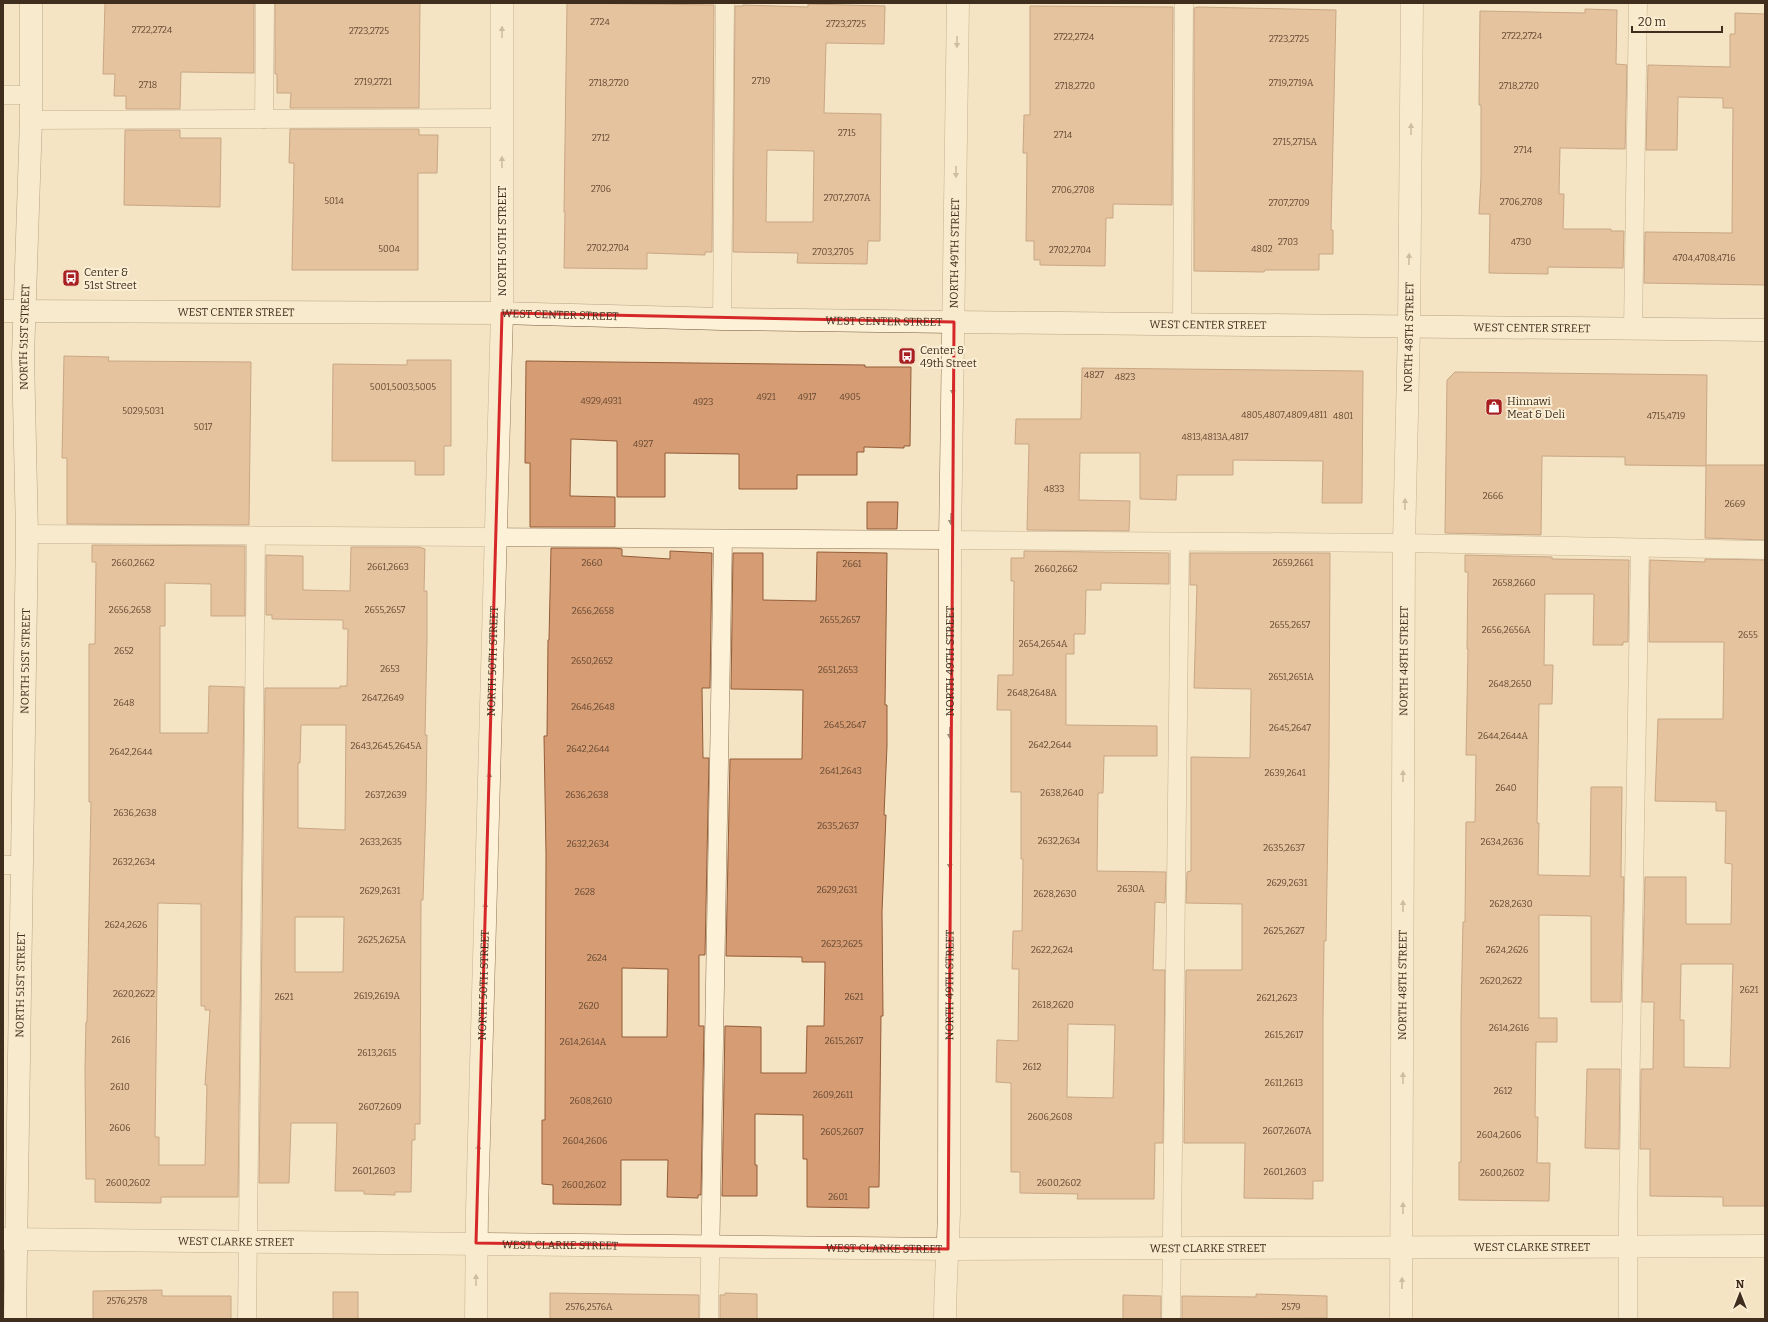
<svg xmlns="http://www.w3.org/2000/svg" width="1768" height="1322" viewBox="0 0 1768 1322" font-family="Bitter,serif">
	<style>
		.building { fill: #d69c74; stroke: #935c39; fill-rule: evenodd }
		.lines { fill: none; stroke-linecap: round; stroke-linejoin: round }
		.lane-casing { stroke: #917557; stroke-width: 19 }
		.street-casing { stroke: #917557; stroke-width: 23 }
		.secondary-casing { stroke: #72563a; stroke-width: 23 }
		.lane { stroke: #fdf1d8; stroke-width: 18 }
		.street { stroke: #fdf1d8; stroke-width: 22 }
		.secondary { stroke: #fdf1d8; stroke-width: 22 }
		.oneway { fill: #9e8f7a }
		.marked { fill: none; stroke: #d62828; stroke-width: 3; stroke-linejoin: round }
		.labels { text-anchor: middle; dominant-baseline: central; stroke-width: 4; stroke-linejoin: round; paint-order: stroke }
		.number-label { font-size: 9px; fill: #654933 }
		.street-label { font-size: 11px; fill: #3f2d1d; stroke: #faeed4 }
		.poi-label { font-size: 11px; fill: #3f2d1d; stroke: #faeed4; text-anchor: start }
	</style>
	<rect width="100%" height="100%" fill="#f4e4c3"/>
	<g class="building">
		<polygon points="105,3 254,3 254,73 181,72 180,109 126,109 126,96 114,96 115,74 103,74"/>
		<polygon points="275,3 420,3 419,108 290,108 291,93 277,93 277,74 275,74"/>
		<polygon points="567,3 714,5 712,252 705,252 705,255 647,253 647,269 564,268 565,212 564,212"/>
		<path d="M808 4 885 6 884 44 826 43 824 113 881 114 880 241H868L867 264 797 263 798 253 733 252 735 6H743V5L808 7ZM767 150 814 151 813 222H766Z"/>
		<polygon points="1030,6 1173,7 1172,205 1113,204 1113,218 1106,218 1105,266 1040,265 1040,260 1034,260 1034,241 1026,241 1027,153 1023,153 1024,115 1030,115"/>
		<polygon points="1198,7 1336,10 1331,230 1333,230 1333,254 1319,254 1319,270 1265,270 1264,272 1194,271 1194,8"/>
		<polygon points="1585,9 1617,10 1616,64 1627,65 1625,149 1560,148 1559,194 1564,194 1563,229 1611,229 1611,231 1624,231 1623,268 1548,267 1548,274 1489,273 1490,214 1479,214 1481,177 1481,105 1479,105 1480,11 1585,13"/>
		<polygon points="1735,13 1765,14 1765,285 1644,283 1645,232 1732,233 1733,108 1723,108 1723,98 1678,97 1677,150 1646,150 1648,65 1730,67 1730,34 1735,34"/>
		<polygon points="290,129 419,129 419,135 438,135 437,173 418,173 418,270 292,270 294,163 289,163"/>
		<polygon points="125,130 180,130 180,138 221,138 220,207 124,205"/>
		<polygon points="64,356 109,357 108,361 251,362 249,525 67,524 67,458 62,458"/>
		<polygon points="407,360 451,360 451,446 444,446 444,475 415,475 415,461 332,461 333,364 407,365"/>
		<polygon points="526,361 865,365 865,367 911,367 910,446 904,446 904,448 864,447 864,452 857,452 857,475 797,475 797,489 739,489 739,454 665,453 665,497 617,497 617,441 571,439 570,496 615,497 615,527 530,527 530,463 525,463"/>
		<polygon points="1082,368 1363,371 1362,503 1322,503 1323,461 1233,460 1233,475 1177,475 1176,500 1140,499 1140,453 1080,453 1079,500 1130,501 1129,531 1027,530 1029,444 1015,444 1016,419 1081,419"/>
		<polygon points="1455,372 1707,375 1706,465 1765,465 1765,540 1705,538 1706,466 1625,465 1625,457 1542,456 1541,535 1445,533 1447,380"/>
		<polygon points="867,502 898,502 897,529 867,529"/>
		<path d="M92 545 245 546V616H211V584L165 583V626H160V733H208L209 686 244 687 238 1197H161V1203L95 1202V1179H86L85 1069 86 1022H87L91 802H89V644H95L96 562H92ZM158 903 201 904V1006H205V1010H210L205 1085H207L205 1165H159V1137H155Z"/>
		<path d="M351 547H419L425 549 424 591H427V640L425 735H427L426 802 423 900H421L420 1124H415V1140H412L411 1192H395V1195L364 1194V1191H335L337 1123H291L289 1183H259L265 688H340V686H347L348 629H343V620L272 619V615H266V555L303 556V590L350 591ZM301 725H346L345 830 298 828V763H300ZM295 917H344L343 972H295Z"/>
		<path d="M551 548H615L622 549V556L670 559V551L712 553 710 688H702L703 758H709L705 955H699V1026H704L701 1195H698V1198L667 1197 668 1160H621V1205L553 1204V1185L542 1184V1120H545L546 854 544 736H547L548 640H549ZM622 968 668 969 667 1037H622Z"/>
		<path d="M1024 551 1169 553V584L1101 583V590H1086L1085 634H1074V654H1066V725L1157 726V756H1104L1103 793H1098L1097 871 1166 872 1165 903 1155 902V906L1153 970H1165L1163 1143H1155L1154 1199H1077L1078 1194 1020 1193V1172H1011V1083L996 1082 997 1040 1018 1041 1019 969H1012L1013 931H1022L1023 859H1021V792H1011V710H997L998 675H1013L1014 581H1011V558H1024ZM1068 1024 1115 1025 1113 1098 1067 1097Z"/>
		<polygon points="817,552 887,553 885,705 887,705 887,746 884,815 886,815 882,912 883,1016 881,1016 879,1187 869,1187 869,1208 807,1207 807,1159 803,1159 803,1115 755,1114 755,1165 757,1165 757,1196 722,1196 725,1026 761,1027 761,1073 806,1073 807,1026 824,1026 825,962 802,962 802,957 726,956 730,759 802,759 803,690 731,689 733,553 763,553 763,600 816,601"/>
		<polygon points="1190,553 1330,553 1329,762 1326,941 1324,941 1323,1019 1323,1181 1313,1181 1313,1199 1244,1198 1245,1143 1184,1143 1186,970 1242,970 1242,904 1186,903 1187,872 1191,871 1191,757 1250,758 1251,694 1251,689 1194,688 1197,585 1190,585"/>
		<polygon points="1465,555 1552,557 1552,559 1629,560 1628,642 1623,642 1623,645 1593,645 1594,594 1545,594 1544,665 1553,665 1552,704 1539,704 1537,823 1539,823 1538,875 1590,876 1591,787 1622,787 1621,877 1624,877 1621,1002 1591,1002 1591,916 1539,915 1539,1018 1557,1018 1557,1042 1536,1042 1535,1117 1538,1117 1537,1163 1550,1163 1549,1201 1459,1200 1459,1162 1461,1162 1461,1017 1463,922 1465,922 1466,822 1475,822 1476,755 1466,755 1468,649 1467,649 1468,572 1465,572"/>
		<path d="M1705 559 1765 560V1206H1723V1197L1650 1196V1149H1640L1641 1069H1653L1654 1002H1642L1645 877H1686V924H1731L1732 864 1725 863 1726 811H1716V802L1655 801 1658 719H1723L1724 642H1649L1650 560 1705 562ZM1681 964H1733L1730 1068 1684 1067V1020H1680Z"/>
		<polygon points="1587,1069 1620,1069 1619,1149 1585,1148"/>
		<polygon points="162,1290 162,1296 231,1296 231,1319 93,1319 93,1291"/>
		<rect x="333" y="1292" width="25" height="27"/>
		<polygon points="550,1293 699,1295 699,1319 550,1319"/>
		<polygon points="725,1293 757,1294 757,1319 720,1319 720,1295 725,1295"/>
		<polygon points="1256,1294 1327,1296 1327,1318 1182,1319 1182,1296 1256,1297"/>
		<polygon points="1123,1295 1161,1296 1161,1319 1123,1319"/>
	</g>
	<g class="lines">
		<defs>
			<g id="lane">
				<polyline points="3,95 31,95"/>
				<polyline points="264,119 265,3"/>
				<polyline points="31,120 502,118"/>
				<polyline points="722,319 725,3"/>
				<polyline points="1182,324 1184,3"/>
				<polyline points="1633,328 1638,3"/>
				<polyline points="27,534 1404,543 1765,550"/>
				<polyline points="3,865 22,865"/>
				<polyline points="247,1319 256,536"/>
				<polyline points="709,1319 723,539"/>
				<polyline points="1171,1319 1180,542"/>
				<polyline points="1628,1319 1628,1216 1640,549"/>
			</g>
			<g id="street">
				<path id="s1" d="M3 1239 948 1249 1765 1246"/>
				<path id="s2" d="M476 1319 477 1210 502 313V3"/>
				<path id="s3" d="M945 1319C945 1283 948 1248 949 1213L950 541 958 3"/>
				<path id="s4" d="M1401 1319 1404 543 1409 326 1412 3"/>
			</g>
			<g id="secondary">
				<path id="s5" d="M3 311 502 313 722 319 954 322 1765 330"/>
				<path id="s6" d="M15 1319 27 534 23 356 31 120V3"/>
			</g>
		</defs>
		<use href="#lane" class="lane-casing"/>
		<use href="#street" class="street-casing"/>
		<use href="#secondary" class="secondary-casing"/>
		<use href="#lane" class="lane"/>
		<use href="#street" class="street"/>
		<use href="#secondary" class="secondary"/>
	</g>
	<defs><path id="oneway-solid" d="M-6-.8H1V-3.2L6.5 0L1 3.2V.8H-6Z"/></defs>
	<g class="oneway">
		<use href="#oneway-solid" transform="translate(502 32) rotate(-90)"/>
		<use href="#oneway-solid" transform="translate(957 42) rotate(91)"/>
		<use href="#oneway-solid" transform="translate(1411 129) rotate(-89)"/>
		<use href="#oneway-solid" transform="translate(502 162) rotate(-90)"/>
		<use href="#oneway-solid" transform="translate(956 172) rotate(91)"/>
		<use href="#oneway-solid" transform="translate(1409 259) rotate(-89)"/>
		<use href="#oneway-solid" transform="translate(953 389) rotate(91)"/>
		<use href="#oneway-solid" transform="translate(1405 504) rotate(-89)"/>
		<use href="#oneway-solid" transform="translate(951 519) rotate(91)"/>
		<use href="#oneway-solid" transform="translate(950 733) rotate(90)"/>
		<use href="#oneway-solid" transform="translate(1403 776) rotate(-90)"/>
		<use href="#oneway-solid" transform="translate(489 778) rotate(-88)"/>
		<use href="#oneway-solid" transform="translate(950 863) rotate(90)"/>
		<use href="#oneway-solid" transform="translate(1403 906) rotate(-90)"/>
		<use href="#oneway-solid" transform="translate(485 908) rotate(-88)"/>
		<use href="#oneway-solid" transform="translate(1403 1078) rotate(-90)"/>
		<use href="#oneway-solid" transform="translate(478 1150) rotate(-88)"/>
		<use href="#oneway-solid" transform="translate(1403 1208) rotate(-90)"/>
		<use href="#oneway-solid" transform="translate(476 1280) rotate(-90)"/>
		<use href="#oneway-solid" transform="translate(1402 1283) rotate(-89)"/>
	</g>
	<path d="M0 0H1768V1322H0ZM502 313 954 322 948 1249 476 1243Z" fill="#f4e4c3" fill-opacity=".55" fill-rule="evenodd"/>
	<path class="marked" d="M502 313 954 322 948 1249 476 1243Z"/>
	<defs>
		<symbol id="bus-square" viewBox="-11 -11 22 22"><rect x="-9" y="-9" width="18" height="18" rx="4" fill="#a81f21" stroke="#faeed4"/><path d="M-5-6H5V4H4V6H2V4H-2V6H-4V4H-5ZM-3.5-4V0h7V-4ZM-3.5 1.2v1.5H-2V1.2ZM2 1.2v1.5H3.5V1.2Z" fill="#fff"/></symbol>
		<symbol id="shop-square" viewBox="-11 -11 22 22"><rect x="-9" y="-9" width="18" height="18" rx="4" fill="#a81f21" stroke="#faeed4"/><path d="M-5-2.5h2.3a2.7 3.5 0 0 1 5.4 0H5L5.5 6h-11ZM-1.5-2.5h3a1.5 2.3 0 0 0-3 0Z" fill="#fff"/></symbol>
	</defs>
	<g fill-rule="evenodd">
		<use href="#bus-square" x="61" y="268" width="20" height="20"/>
		<use href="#bus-square" x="897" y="346" width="20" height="20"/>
		<use href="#shop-square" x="1484" y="397" width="20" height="20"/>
	</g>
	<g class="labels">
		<g class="number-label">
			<text x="600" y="22">2724</text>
			<text x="846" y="24">2723,2725</text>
			<text x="152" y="30">2722,2724</text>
			<text x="369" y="31">2723,2725</text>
			<text x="1522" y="36">2722,2724</text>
			<text x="1074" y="37">2722,2724</text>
			<text x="1289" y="39">2723,2725</text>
			<text x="761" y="81">2719</text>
			<text x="373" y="82">2719,2721</text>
			<text x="609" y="83">2718,2720</text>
			<text x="1291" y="83">2719,2719A</text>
			<text x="148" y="85">2718</text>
			<text x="1075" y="86">2718,2720</text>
			<text x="1519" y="86">2718,2720</text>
			<text x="847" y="133">2715</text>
			<text x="1063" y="135">2714</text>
			<text x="601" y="138">2712</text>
			<text x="1295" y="142">2715,2715A</text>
			<text x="1523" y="150">2714</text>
			<text x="601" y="189">2706</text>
			<text x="1073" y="190">2706,2708</text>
			<text x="847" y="198">2707,2707A</text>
			<text x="334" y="201">5014</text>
			<text x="1521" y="202">2706,2708</text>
			<text x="1289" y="203">2707,2709</text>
			<text x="1288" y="242">2703</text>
			<text x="1521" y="242">4730</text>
			<text x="608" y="248">2702,2704</text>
			<text x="389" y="249">5004</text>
			<text x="1262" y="249">4802</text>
			<text x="1070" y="250">2702,2704</text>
			<text x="833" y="252">2703,2705</text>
			<text x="1704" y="258">4704,4708,4716</text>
			<text x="1094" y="375">4827</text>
			<text x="1125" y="377">4823</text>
			<text x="403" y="387">5001,5003,5005</text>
			<text x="766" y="397">4921</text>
			<text x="807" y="397">4917</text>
			<text x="850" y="397">4905</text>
			<text x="601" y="401">4929,4931</text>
			<text x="703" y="402">4923</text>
			<text x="143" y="411">5029,5031</text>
			<text x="1284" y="415">4805,4807,4809,4811</text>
			<text x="1343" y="416">4801</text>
			<text x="1666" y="416">4715,4719</text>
			<text x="203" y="427">5017</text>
			<text x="1215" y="437">4813,4813A,4817</text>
			<text x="643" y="444">4927</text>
			<text x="1054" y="489">4833</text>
			<text x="1493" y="496">2666</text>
			<text x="1735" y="504">2669</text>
			<text x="133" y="563">2660,2662</text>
			<text x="592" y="563">2660</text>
			<text x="1293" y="563">2659,2661</text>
			<text x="852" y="564">2661</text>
			<text x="388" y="567">2661,2663</text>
			<text x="1056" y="569">2660,2662</text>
			<text x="1514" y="583">2658,2660</text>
			<text x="130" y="610">2656,2658</text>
			<text x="385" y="610">2655,2657</text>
			<text x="593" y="611">2656,2658</text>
			<text x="840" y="620">2655,2657</text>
			<text x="1290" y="625">2655,2657</text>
			<text x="1506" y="630">2656,2656A</text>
			<text x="1748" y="635">2655</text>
			<text x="1043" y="644">2654,2654A</text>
			<text x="124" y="651">2652</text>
			<text x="592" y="661">2650,2652</text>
			<text x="390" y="669">2653</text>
			<text x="838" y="670">2651,2653</text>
			<text x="1291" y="677">2651,2651A</text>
			<text x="1510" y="684">2648,2650</text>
			<text x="1032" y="693">2648,2648A</text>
			<text x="383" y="698">2647,2649</text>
			<text x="124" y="703">2648</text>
			<text x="593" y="707">2646,2648</text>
			<text x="845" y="725">2645,2647</text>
			<text x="1290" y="728">2645,2647</text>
			<text x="1503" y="736">2644,2644A</text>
			<text x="1050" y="745">2642,2644</text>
			<text x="386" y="746">2643,2645,2645A</text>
			<text x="588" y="749">2642,2644</text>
			<text x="131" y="752">2642,2644</text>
			<text x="841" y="771">2641,2643</text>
			<text x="1285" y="773">2639,2641</text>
			<text x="1506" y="788">2640</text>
			<text x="1062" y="793">2638,2640</text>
			<text x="386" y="795">2637,2639</text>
			<text x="587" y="795">2636,2638</text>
			<text x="135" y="813">2636,2638</text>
			<text x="838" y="826">2635,2637</text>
			<text x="1059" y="841">2632,2634</text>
			<text x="381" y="842">2633,2635</text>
			<text x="1502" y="842">2634,2636</text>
			<text x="588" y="844">2632,2634</text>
			<text x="1284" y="848">2635,2637</text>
			<text x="134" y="862">2632,2634</text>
			<text x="1287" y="883">2629,2631</text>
			<text x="1131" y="889">2630A</text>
			<text x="837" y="890">2629,2631</text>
			<text x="380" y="891">2629,2631</text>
			<text x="585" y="892">2628</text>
			<text x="1055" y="894">2628,2630</text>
			<text x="1511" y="904">2628,2630</text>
			<text x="126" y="925">2624,2626</text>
			<text x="1284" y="931">2625,2627</text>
			<text x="382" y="940">2625,2625A</text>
			<text x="842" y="944">2623,2625</text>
			<text x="1052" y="950">2622,2624</text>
			<text x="1507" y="950">2624,2626</text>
			<text x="597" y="958">2624</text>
			<text x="1501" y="981">2620,2622</text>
			<text x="1749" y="990">2621</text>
			<text x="134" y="994">2620,2622</text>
			<text x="377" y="996">2619,2619A</text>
			<text x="284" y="997">2621</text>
			<text x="854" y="997">2621</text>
			<text x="1277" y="998">2621,2623</text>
			<text x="1053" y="1005">2618,2620</text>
			<text x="589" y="1006">2620</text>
			<text x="1509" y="1028">2614,2616</text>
			<text x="1284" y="1035">2615,2617</text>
			<text x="121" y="1040">2616</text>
			<text x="844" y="1041">2615,2617</text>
			<text x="583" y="1042">2614,2614A</text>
			<text x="377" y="1053">2613,2615</text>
			<text x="1032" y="1067">2612</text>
			<text x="1284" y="1083">2611,2613</text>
			<text x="120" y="1087">2610</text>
			<text x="1503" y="1091">2612</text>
			<text x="833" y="1095">2609,2611</text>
			<text x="591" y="1101">2608,2610</text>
			<text x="380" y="1107">2607,2609</text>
			<text x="1050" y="1117">2606,2608</text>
			<text x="120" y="1128">2606</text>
			<text x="1287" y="1131">2607,2607A</text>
			<text x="842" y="1132">2605,2607</text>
			<text x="1499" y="1135">2604,2606</text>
			<text x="585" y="1141">2604,2606</text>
			<text x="374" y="1171">2601,2603</text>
			<text x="1285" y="1172">2601,2603</text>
			<text x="1502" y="1173">2600,2602</text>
			<text x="128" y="1183">2600,2602</text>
			<text x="1059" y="1183">2600,2602</text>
			<text x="584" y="1185">2600,2602</text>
			<text x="838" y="1197">2601</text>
			<text x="127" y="1301">2576,2578</text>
			<text x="589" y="1307">2576,2576A</text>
			<text x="1291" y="1307">2579</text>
		</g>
		<g class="street-label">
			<text transform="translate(502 241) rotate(-90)">NORTH 50TH STREET</text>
			<text stroke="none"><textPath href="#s3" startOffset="1066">NORTH 49TH STREET</textPath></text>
			<text stroke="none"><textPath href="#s5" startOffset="233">WEST CENTER STREET</textPath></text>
			<text stroke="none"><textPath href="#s5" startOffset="557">WEST CENTER STREET</textPath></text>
			<text stroke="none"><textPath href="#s5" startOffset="881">WEST CENTER STREET</textPath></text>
			<text stroke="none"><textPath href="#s5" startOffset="1205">WEST CENTER STREET</textPath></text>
			<text stroke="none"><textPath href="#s5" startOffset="1529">WEST CENTER STREET</textPath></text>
			<text stroke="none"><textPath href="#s6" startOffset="982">NORTH 51ST STREET</textPath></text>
			<text stroke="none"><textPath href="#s4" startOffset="982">NORTH 48TH STREET</textPath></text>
			<text stroke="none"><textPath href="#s6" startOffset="658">NORTH 51ST STREET</textPath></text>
			<text stroke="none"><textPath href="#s2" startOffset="658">NORTH 50TH STREET</textPath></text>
			<text stroke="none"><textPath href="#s3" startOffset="658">NORTH 49TH STREET</textPath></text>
			<text stroke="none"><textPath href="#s4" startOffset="658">NORTH 48TH STREET</textPath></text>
			<text stroke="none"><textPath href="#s6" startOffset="334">NORTH 51ST STREET</textPath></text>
			<text stroke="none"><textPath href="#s2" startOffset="334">NORTH 50TH STREET</textPath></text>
			<text stroke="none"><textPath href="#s3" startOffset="334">NORTH 49TH STREET</textPath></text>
			<text stroke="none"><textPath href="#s4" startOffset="334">NORTH 48TH STREET</textPath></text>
			<text stroke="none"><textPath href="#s1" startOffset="233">WEST CLARKE STREET</textPath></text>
			<text stroke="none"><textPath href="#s1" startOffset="557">WEST CLARKE STREET</textPath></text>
			<text stroke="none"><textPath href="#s1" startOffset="1529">WEST CLARKE STREET</textPath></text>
			<text stroke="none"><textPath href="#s1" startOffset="1205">WEST CLARKE STREET</textPath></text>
			<text stroke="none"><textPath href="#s1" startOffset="881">WEST CLARKE STREET</textPath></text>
		</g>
		<g class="poi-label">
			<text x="84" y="272">Center &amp;<tspan x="84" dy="13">51st Street</tspan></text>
			<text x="920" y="350">Center &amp;<tspan x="920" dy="13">49th Street</tspan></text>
			<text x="1507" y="401">Hinnawi<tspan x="1507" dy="13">Meat &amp; Deli</tspan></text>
		</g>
	</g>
	<rect width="1768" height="1322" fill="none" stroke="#3f2d1d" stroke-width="8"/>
	<g transform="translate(1740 1294)" stroke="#faeed4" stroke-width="3" paint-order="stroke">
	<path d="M0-3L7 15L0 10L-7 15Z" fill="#3f2d1d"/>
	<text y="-6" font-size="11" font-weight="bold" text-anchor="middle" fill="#3f2d1d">N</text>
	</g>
	<path d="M1632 26v6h90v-6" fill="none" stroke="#3f2d1d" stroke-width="2"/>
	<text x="1638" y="26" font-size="12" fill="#3f2d1d" stroke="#faeed4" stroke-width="3" paint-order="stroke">20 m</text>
</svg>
